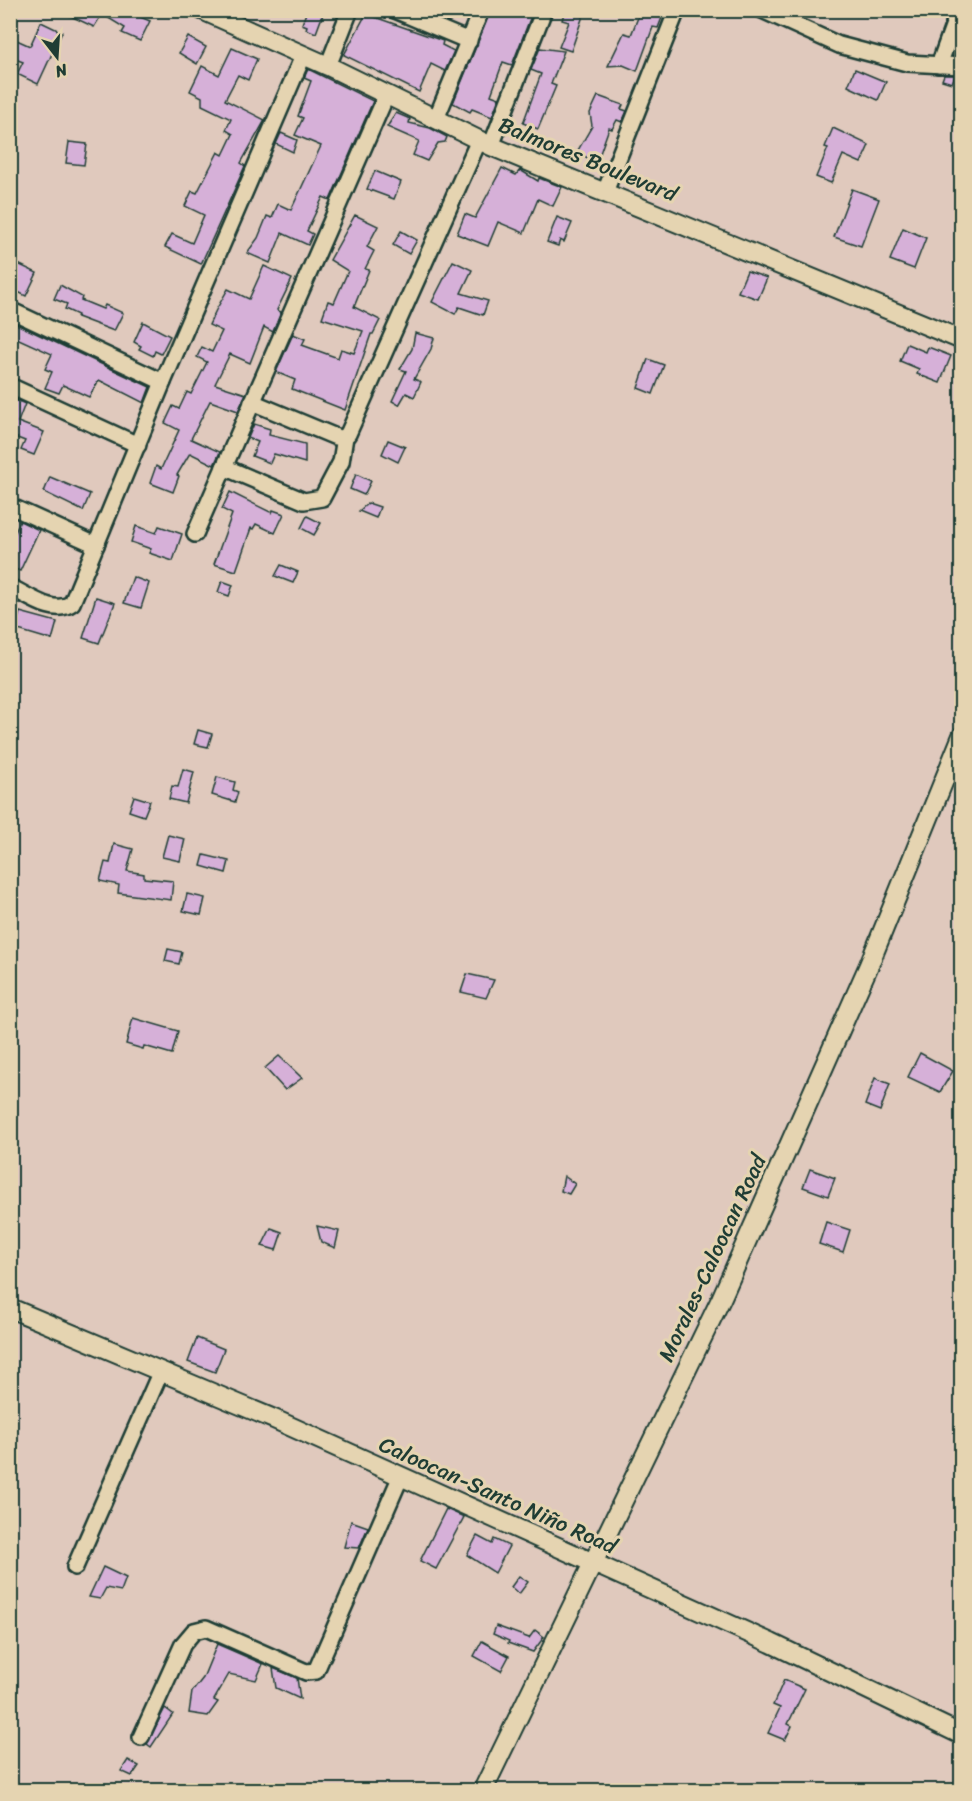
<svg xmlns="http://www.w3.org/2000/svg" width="972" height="1801" viewBox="0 0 972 1801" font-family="Sriracha,sans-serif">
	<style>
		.building { fill: #d6b0d8; stroke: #1f3d34; stroke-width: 1.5 }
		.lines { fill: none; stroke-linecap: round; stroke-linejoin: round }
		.minor-casing { stroke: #1f3d34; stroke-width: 20 }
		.tertiary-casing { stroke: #1f3d34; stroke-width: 22 }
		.minor { stroke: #e5d4b1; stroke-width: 15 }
		.tertiary { stroke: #e5d4b1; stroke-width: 18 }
		.labels { text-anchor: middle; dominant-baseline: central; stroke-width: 6; stroke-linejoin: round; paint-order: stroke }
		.street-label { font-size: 22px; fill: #1f3d34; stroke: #e5d4b1 }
	</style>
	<rect width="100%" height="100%" fill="#e0c9bd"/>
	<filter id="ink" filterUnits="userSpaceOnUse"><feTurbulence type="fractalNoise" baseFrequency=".0167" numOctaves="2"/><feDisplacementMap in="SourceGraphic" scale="12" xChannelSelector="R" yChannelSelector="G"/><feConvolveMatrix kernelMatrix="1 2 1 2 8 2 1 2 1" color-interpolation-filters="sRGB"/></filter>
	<g filter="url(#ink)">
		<g class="building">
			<polygon points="58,10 123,10 150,21 140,41 122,33 125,28 102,14 94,27"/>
			<polygon points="307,10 323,14 316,33 306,29 307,26 302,24"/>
			<polygon points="491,10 521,10 521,13 531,16 512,65 503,62 491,95 499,98 492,117 472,109 470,112 453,103"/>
			<polygon points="565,10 585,10 571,51 559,47 569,22 562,20"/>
			<polygon points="641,10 665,10 658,28 653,27 637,71 623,65 608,66 624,33 631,35"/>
			<polygon points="366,14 443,41 442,45 454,51 445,71 431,64 419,92 344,55"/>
			<polygon points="41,22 62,32 38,84 17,74 23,62 10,57 10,37 30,46"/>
			<polygon points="188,37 206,47 197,64 179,53"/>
			<polygon points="232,48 257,59 248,80 238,75 225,100 265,120 241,163 245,166 201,264 165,247 172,234 192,243 204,215 185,206 192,191 197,193 218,152 223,155 233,134 226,130 231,119 202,105 202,97 190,91 202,66 219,75"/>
			<polygon points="540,48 564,51 551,84 556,86 538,129 523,123 541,74 531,70"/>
			<polygon points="308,69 373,101 330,200 323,197 307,231 313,234 308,245 282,233 270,263 247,253 258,238 267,216 272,218 278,204 291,210 321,146 295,135 303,118 298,116 311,81 304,78"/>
			<polygon points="855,69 886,82 878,100 848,86"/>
			<polygon points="944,75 955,75 952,83 942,80"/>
			<polygon points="598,96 623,105 621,109 627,111 622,122 617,120 612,129 609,128 598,159 595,156 593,161 577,152 592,126 590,113"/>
			<polygon points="396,113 410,119 409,123 430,128 447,137 445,142 438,143 427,161 413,155 419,141 387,127"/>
			<polygon points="833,128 869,145 861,163 843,155 831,183 816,177 828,148 825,147"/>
			<polygon points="281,133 297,140 293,152 276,144"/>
			<polygon points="69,142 87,144 84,165 66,163"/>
			<polygon points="502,168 516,175 520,170 538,181 539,178 562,187 553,206 538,199 524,233 498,222 488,246 457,234 465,214 475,218"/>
			<polygon points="375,171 401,182 394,199 367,189"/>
			<polygon points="852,189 879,199 861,246 834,237"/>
			<polygon points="355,215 378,226 367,247 374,251 365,269 369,270 354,307 380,320 373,334 371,334 345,410 292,389 295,380 276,372 293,334 305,339 302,345 338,358 341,349 354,353 363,331 322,318 328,301 334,303 348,271 330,260"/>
			<polygon points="557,217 572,223 564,242 560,240 558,246 547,242"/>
			<polygon points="903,228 926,238 914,269 890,260"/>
			<polygon points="401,231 417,240 409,254 393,245"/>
			<polygon points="453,261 472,270 461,293 488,301 483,315 459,307 455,314 432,302"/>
			<polygon points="16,263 37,273 26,296 10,288 10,273"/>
			<polygon points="264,266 292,279 277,310 281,312 273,332 264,327 250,363 230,354 215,384 246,394 238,411 210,401 191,439 220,452 214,465 190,453 177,475 179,476 173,492 150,483 156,466 161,469 179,430 165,423 173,406 179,409 187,392 191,394 207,362 197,357 202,347 212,352 222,331 209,325 216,310 228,289 249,299"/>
			<polygon points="747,271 767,278 758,299 738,292"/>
			<polygon points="60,285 82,297 81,300 103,309 105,305 123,313 114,331 77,317 78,315 65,309 67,304 54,299"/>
			<polygon points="10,321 150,387 144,403 99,380 89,397 63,385 59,393 45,388 52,372 45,369 52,354 10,335"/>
			<polygon points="143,322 170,336 161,354 155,351 153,356 139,349 141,346 134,342"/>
			<polygon points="415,333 434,338 431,349 414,379 421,382 414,397 406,393 399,405 392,401 406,371 400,369 412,349"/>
			<polygon points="907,344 926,352 928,347 951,356 940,383 917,374 919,369 900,361"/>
			<polygon points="648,359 664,365 653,394 638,388"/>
			<polygon points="10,397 25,404 18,422 44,432 34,455 21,450 25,441 12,436 10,439"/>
			<polygon points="254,424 270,429 269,435 305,444 305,463 274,454 270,463 252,456 258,442 248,438"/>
			<polygon points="388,440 405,447 398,462 382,454"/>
			<polygon points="356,474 371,481 364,495 350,489"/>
			<polygon points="50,477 90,494 83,511 44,492"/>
			<polygon points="230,492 272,513 273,510 284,514 275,533 256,524 253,529 251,528 236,571 214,564 232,514 222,509"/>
			<polygon points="368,503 380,507 376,518 359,511"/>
			<polygon points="307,516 321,523 314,535 301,528"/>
			<polygon points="20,521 39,530 20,571 10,567 10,536 13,537"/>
			<polygon points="136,526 156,533 159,526 182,534 173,561 149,553 151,549 131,542"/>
			<polygon points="281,565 298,572 293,583 275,576"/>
			<polygon points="133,577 149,583 141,608 124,603"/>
			<polygon points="222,581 233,585 229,596 218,592"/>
			<polygon points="96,597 115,603 99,643 83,638"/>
			<polygon points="20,612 57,622 52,640 15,629"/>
			<polygon points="198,730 212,734 208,747 194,744"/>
			<polygon points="183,769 194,772 186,803 169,799 172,786 178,787"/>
			<polygon points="217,777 235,782 233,790 238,792 235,802 212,795"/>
			<polygon points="134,796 150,801 144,816 129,811"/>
			<polygon points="168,835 185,839 180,861 162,857"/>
			<polygon points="114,844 133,849 127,871 144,874 144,878 173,881 171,900 118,893 119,885 100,881 105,862 110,863"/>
			<polygon points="204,855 229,861 226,873 201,866"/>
			<polygon points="187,894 205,898 201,915 183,911"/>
			<polygon points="168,949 182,952 179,964 165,961"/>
			<polygon points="467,974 494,980 486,998 461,992"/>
			<polygon points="133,1018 178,1031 172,1054 144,1046 143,1049 126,1044"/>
			<polygon points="920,1053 953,1071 940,1092 908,1077"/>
			<polygon points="279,1056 302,1078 285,1090 265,1068"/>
			<polygon points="875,1078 890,1084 880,1111 865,1105"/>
			<polygon points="810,1169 835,1178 828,1196 803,1187"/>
			<polygon points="564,1176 575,1184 569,1194 561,1191"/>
			<polygon points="826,1222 850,1230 843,1252 819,1244"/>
			<polygon points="317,1226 339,1231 335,1248 321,1242"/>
			<polygon points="271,1228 282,1232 276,1250 262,1246"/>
			<polygon points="197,1338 224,1349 215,1372 188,1362"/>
			<polygon points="446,1509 464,1517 436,1569 420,1561"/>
			<polygon points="351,1521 368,1527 359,1548 344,1547"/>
			<polygon points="477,1536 492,1544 494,1539 509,1546 495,1573 467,1555"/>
			<polygon points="103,1567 126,1578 121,1591 106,1588 100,1599 89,1597"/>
			<polygon points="519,1576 528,1582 519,1594 511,1587"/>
			<polygon points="496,1626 529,1638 535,1630 544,1637 533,1652 508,1643 509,1641 493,1634"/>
			<polygon points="482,1641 509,1656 501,1671 474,1656"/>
			<polygon points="217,1644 263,1664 256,1680 229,1674 214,1700 218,1702 208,1716 189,1713 192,1692 203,1678"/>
			<polygon points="273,1668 297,1678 300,1699 276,1688"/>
			<polygon points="784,1680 805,1689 788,1724 792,1726 785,1740 768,1733 780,1708 773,1705"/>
			<polygon points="165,1708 173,1714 151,1747 147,1744"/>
			<polygon points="128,1760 139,1766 132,1776 121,1771"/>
		</g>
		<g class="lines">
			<defs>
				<g id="minor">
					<polyline points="395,10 469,41"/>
					<polyline points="762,10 839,45 907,63 962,66"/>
					<polyline points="939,65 959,10"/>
					<polyline points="328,66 350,10"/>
					<polyline points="436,119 481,10"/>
					<polyline points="491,146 544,10"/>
					<polyline points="605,192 677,10"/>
					<polyline points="10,310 163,382"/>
					<polyline points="10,386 138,445"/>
					<polyline points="252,402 336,437 341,438 348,434 479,140"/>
					<polyline points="224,467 304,501 322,498 341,462 345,437"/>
					<polyline points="10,506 96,545"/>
					<polyline points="195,534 386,96"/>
					<path d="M10 587C29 596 54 616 72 603L163 382 303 56"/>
					<polyline points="75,1567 161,1371"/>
					<polyline points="141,1737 183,1644 194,1631 206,1628 306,1672 316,1671 400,1478"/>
				</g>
				<g id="tertiary">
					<polyline points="202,10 328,66 491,146 962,340"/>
					<polyline points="10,1308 274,1419 771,1643 962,1735"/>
					<polyline points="483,1790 721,1299 869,965 962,736"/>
				</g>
			</defs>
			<use href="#minor" class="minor-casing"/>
			<use href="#tertiary" class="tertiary-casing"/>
			<use href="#minor" class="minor"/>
			<use href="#tertiary" class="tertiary"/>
		</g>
	</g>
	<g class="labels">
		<g class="street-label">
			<text transform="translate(588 159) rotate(22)">Balmores Boulevard</text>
			<text transform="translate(712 1258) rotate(-65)">Morales-Caloocan Road</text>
			<text transform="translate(498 1495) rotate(24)">Caloocan-Santo Niño Road</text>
		</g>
	</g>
	<rect width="972" height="1801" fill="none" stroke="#e5d4b1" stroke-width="36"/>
	<rect x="18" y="18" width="936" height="1765" fill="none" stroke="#1f3d34" stroke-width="2" filter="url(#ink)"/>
	<g transform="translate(57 57) rotate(163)" stroke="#e5d4b1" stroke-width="4.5" paint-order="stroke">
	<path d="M0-4.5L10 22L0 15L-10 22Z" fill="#1f3d34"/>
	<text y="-9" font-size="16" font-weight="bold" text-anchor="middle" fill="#1f3d34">N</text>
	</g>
</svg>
